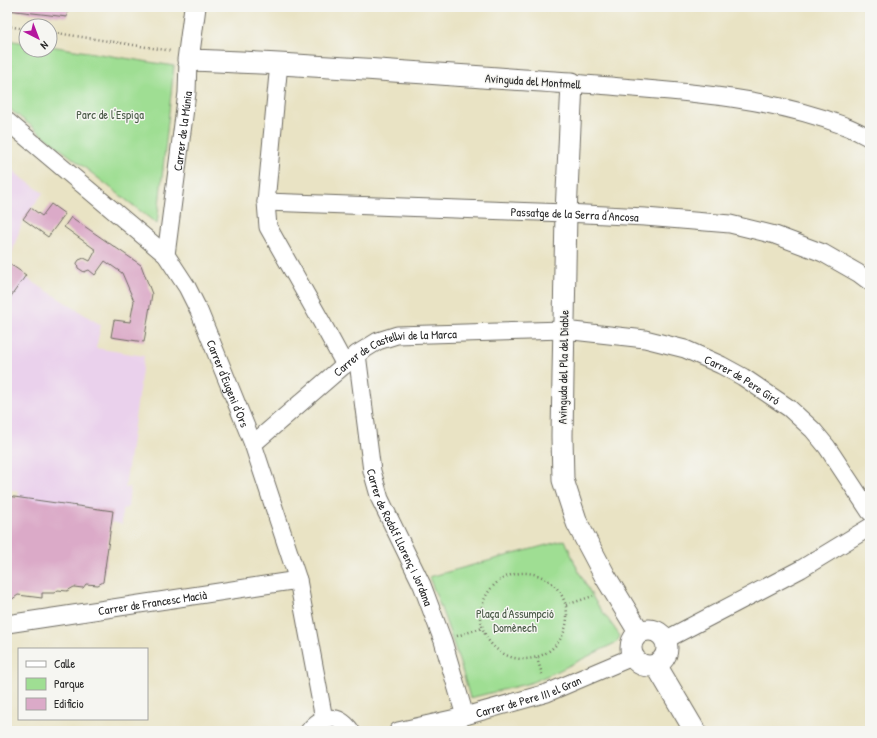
<svg xmlns="http://www.w3.org/2000/svg" width="877" height="738" viewBox="0 0 877 738" font-family="'Patrick Hand',sans-serif">
	<style>
		.built { fill: #ead1ec }
		.green { fill: #9fde93; stroke: #65845f }
		.building { fill: #dbaac8 }
		.lines { fill: none; stroke-linecap: round; stroke-linejoin: round }
		.minor-casing { stroke: #6e6b61; stroke-width: 19 }
		.tertiary-casing { stroke: #6e6b61; stroke-width: 23 }
		.path { stroke: #6e6b61; stroke-width: 2.5; stroke-dasharray: 1 3; stroke-linecap: butt }
		.minor { stroke: #fff; stroke-width: 17 }
		.tertiary { stroke: #fff; stroke-width: 21 }
		.labels { text-anchor: middle; dominant-baseline: central; stroke-width: 3; stroke-linejoin: round; paint-order: stroke }
		.street-label { font-size: 12px; fill: #2b2b2b; stroke: #f6f6f2 }
		.park-label { font-size: 12px; fill: #485845; stroke: #f6f6f2 }
	</style>
	<rect width="100%" height="100%" fill="#f6f6f2"/>
	<filter id="ink" filterUnits="userSpaceOnUse"><feTurbulence type="fractalNoise" baseFrequency=".025" numOctaves="2"/><feDisplacementMap in="SourceGraphic" scale="8" xChannelSelector="R" yChannelSelector="G"/><feConvolveMatrix kernelMatrix="1 2 1 2 8 2 1 2 1" color-interpolation-filters="sRGB"/></filter>
	<filter id="wash" filterUnits="userSpaceOnUse"><feTurbulence type="fractalNoise" baseFrequency=".012" numOctaves="4" result="noise"/><feDisplacementMap in="SourceGraphic" scale="16" xChannelSelector="R" yChannelSelector="G"/><feGaussianBlur stdDeviation="0.9" result="paint"/><feColorMatrix in="noise" values="0 0 0 0 0 0 0 0 0 0 0 0 0 0 0 0 0 1.4 0 .05"/><feComposite in="paint" operator="in"/></filter>
	<g filter="url(#wash)">
		<rect width="100%" height="100%" fill="#e9e3c4"/>
		<polygon class="built" points="7,161 18,175 43,193 23,219 9,263 26,275 25,277 101,325 96,348 144,356 125,488 130,487 128,507 122,510 122,524 111,522 113,511 18,498 19,491 7,489"/>
		<g class="green">
			<polygon points="7,40 26,43 26,50 50,50 50,46 174,66 157,224 7,107"/>
			<path d="M565 540 577 568 595 601 620 636 617 642 558 671 530 683 470 698C459 657 445 617 429 577Z"/>
		</g>
		<g id="blocks">
			<g class="building">
				<polygon points="7,7 68,7 67,17 7,10"/>
				<polygon points="51,204 65,214 48,237 23,219 31,208 42,216"/>
				<polygon points="71,217 141,265 152,294 144,342 111,337 114,320 130,322 134,301 122,273 105,261 95,275 89,270 84,272 78,268 77,263 79,260 84,258 90,261 96,250 64,227"/>
				<polygon points="7,262 26,275 7,302"/>
				<polygon points="7,496 113,511 103,582 98,585 86,584 83,588 74,587 67,591 58,590 54,593 42,593 42,598 18,595 7,603"/>
			</g>
		</g>
	</g>
	<g filter="url(#ink)">
		<use href="#blocks" fill-opacity="0" stroke="#6e6b61" stroke-width="1"/>
		<g class="lines">
			<defs>
				<g id="minor">
					<polyline points="279,63 266,202 268,227 321,321 345,365"/>
					<path d="M572 83C663 91 759 93 845 126 854 129 862 134 870 138"/>
					<path id="s1" d="M7 121 166 255 187 287 199 311 253 444 298 580 324 719"/>
					<path id="s2" d="M266 202 566 213 645 217 730 224 775 235 823 253 858 273 870 282"/>
					<path id="s3" d="M166 255 187 93 188 60"/>
					<path id="s4" d="M357 354 372 471 380 499 422 585 443 641 465 716"/>
					<path id="s5" d="M253 444 357 354 378 341 397 335 564 330 645 339 685 349 721 365 743 377 789 408 813 430 827 447 870 512"/>
					<path id="s6" d="M7 624 298 580"/>
					<polyline points="665,640 801,569 870,527"/>
					<path d="M309 731C322 714 339 714 351 731"/>
					<path id="s7" d="M398 731 465 716 547 693 632 657"/>
				</g>
				<g id="tertiary">
					<path d="M195 7 188 60C316 64 444 75 572 83L566 213 563 375 562 436 563 480 577 523 605 576 639 632"/>
					<circle cx="649" cy="648" r="18"/>
					<polyline points="656,665 695,731"/>
				</g>
			</defs>
			<use href="#minor" class="minor-casing"/>
			<use href="#tertiary" class="tertiary-casing"/>
			<g class="path">
				<polyline points="7,26 26,29"/>
				<polyline points="50,32 172,51"/>
				<circle cx="524" cy="616" r="43"/>
				<polyline points="566,605 593,596"/>
				<polyline points="457,636 482,628"/>
				<polyline points="537,658 543,677"/>
			</g>
			<use href="#minor" class="minor"/>
			<use href="#tertiary" class="tertiary"/>
		</g>
	</g>
	<g class="labels">
		<g class="street-label">
			<text transform="translate(533 81) rotate(4)">Avinguda del Montmell</text>
			<text stroke="none"><textPath href="#s3" startOffset="125">Carrer de la Múnia</textPath></text>
			<text stroke="none"><textPath href="#s2" startOffset="309">Passatge de la Serra d'Ancosa</textPath></text>
			<text stroke="none"><textPath href="#s5" startOffset="175">Carrer de Castellvi de la Marca</textPath></text>
			<text transform="translate(563 367) rotate(-89)">Avinguda del Pla del Diable</text>
			<text stroke="none"><textPath href="#s5" startOffset="537">Carrer de Pere Giró</textPath></text>
			<text stroke="none"><textPath href="#s1" startOffset="351">Carrer d'Eugeni d'Ors</textPath></text>
			<text stroke="none"><textPath href="#s4" startOffset="190">Carrer de Rodolf Llorenç i Jordana</textPath></text>
			<text stroke="none"><textPath href="#s6" startOffset="147">Carrer de Francesc Macià</textPath></text>
			<text stroke="none"><textPath href="#s7" startOffset="135">Carrer de Pere III el Gran</textPath></text>
		</g>
		<g class="park-label">
			<text x="110" y="114">Parc de l'Espiga</text>
			<text x="515" y="613">Plaça d'Assumpció<tspan x="515" dy="14">Domènech</tspan></text>
		</g>
	</g>
	<rect width="877" height="738" fill="none" stroke="#f6f6f2" stroke-width="24"/>
	<rect x="18" y="648" width="130" height="72" fill="#f6f6f2" stroke="#a5a5a2"/>
	<rect x="26" y="661" width="20" height="6" fill="#ffffff" stroke="#a5a5a2"/>
	<text x="54" y="668" font-size="12" fill="#2b2b2b">Calle</text>
	<rect x="26" y="678" width="20" height="12" fill="#9fde93" stroke="#a5a5a2"/>
	<text x="54" y="688" font-size="12" fill="#2b2b2b">Parque</text>
	<rect x="26" y="698" width="20" height="12" fill="#dbaac8" stroke="#a5a5a2"/>
	<text x="54" y="708" font-size="12" fill="#2b2b2b">Edificio</text>
	<g transform="translate(38 38) rotate(138)"><circle r="19" fill="#f6f6f2" stroke="#a5a5a2"/>
	<path d="M0-3L7 15L0 10L-7 15Z" fill="#b5179e"/>
	<text y="-6" font-size="11" font-weight="bold" text-anchor="middle" fill="#2b2b2b">N</text>
	</g>
</svg>
